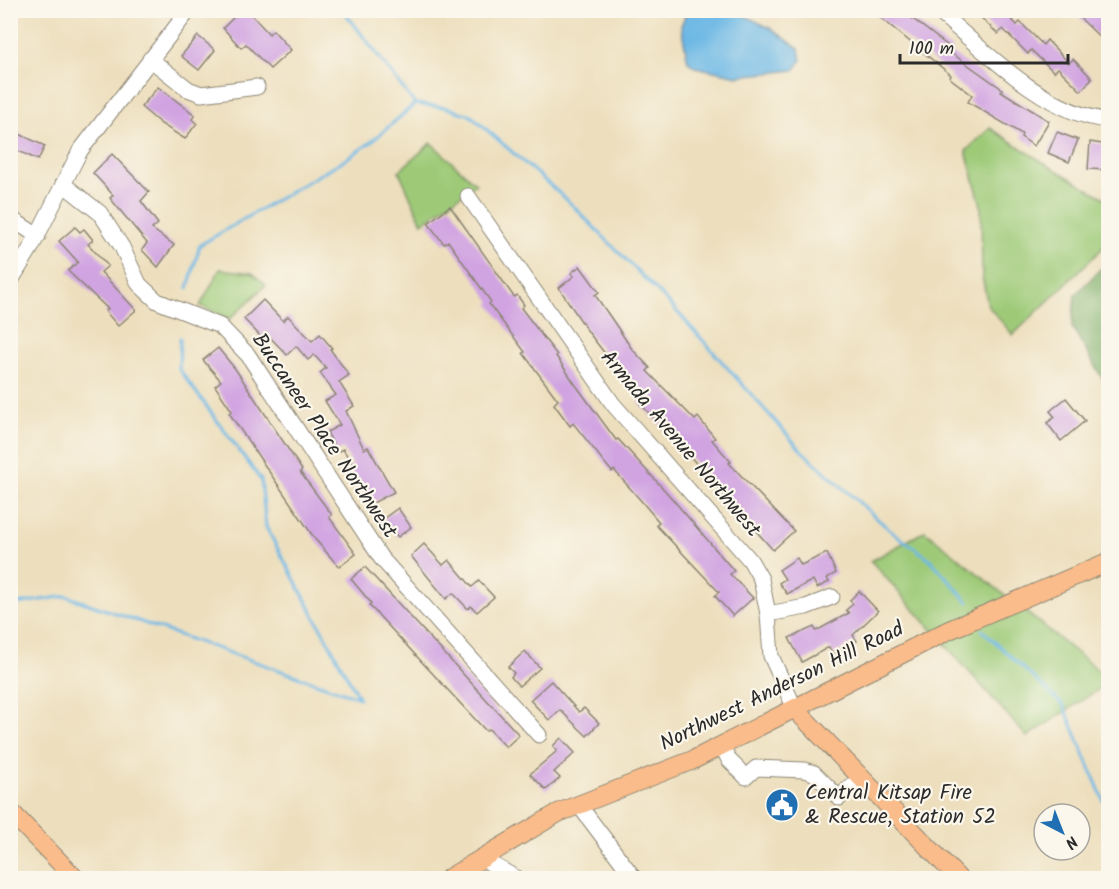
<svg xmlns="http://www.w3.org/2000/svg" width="1119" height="889" viewBox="0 0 1119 889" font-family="Kalam,sans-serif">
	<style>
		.green { fill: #9eca78; stroke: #647a52; stroke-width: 1.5 }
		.forest { fill: #7eae68; stroke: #546c4a; stroke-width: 1.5 }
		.water { fill: #6cb8e5; stroke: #4c7288; stroke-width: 1.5 }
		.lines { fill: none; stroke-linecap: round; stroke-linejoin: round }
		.stream { stroke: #6cb8e5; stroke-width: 3 }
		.building { fill: #d0a3e1 }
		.minor-casing { stroke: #8c8574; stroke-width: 17 }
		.major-casing { stroke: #8c8574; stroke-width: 20 }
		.minor { stroke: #fff; stroke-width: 15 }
		.major { stroke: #f9bc8a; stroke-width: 18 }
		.labels { text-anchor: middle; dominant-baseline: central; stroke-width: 4.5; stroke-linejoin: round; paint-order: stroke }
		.street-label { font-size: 21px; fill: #2b2b2b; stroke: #fbf7ec }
		.poi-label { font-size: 21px; fill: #2b2b2b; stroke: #fbf7ec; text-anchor: start }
	</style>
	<rect width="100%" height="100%" fill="#fbf7ec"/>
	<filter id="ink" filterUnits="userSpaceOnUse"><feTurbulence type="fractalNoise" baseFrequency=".0167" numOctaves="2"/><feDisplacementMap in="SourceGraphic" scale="12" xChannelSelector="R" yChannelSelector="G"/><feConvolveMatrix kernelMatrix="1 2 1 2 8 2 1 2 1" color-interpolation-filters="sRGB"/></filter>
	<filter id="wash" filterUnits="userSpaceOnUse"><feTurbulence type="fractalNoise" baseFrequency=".008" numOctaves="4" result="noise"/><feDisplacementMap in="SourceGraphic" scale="24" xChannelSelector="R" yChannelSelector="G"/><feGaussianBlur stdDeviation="1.35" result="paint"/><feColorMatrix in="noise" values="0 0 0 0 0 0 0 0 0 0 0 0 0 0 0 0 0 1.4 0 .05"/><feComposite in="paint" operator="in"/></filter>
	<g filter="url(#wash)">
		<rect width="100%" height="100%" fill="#eddfbd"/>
		<g class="green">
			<polygon points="990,128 1049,166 1108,200 1108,243 1013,335 988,306 982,276 981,205 966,151"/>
			<polygon points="431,143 476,184 422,223 399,171"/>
			<polygon points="220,269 252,273 266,285 230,319 200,306"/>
			<polygon points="925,531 1108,678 1108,683 1027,737 871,561"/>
		</g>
		<polygon class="forest" points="1108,261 1108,388 1072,327 1075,295"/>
		<polygon class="water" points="687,11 735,11 772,29 799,49 801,61 794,70 738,76 695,67 688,62 681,26"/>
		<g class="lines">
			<g class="stream">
				<polyline points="343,10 415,104 444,107 470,115 568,201 672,306 802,451 892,532 930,559 968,602"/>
				<polyline points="188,288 200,245 346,159 370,143 415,104"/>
				<polyline points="180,338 179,369 261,480 266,527 359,698"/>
				<polyline points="10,605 66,596 357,697"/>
				<polyline points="982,630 1064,706 1108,811"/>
			</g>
		</g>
		<g id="blocks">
			<g class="building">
				<polygon points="241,10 247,10 269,34 273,30 291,50 270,69 246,44 241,48 223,28"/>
				<polygon points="871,10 901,10 952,49 950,52 1002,89 1001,91 1049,121 1034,146 1021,137 1022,134 968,102 972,95 950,78 951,75"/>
				<polygon points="973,10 1002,10 1017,25 1020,22 1043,45 1047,40 1069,63 1073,59 1092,78 1081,91 1058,68 1054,72 1031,50 1028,54 1003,29 998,34"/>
				<polygon points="1085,10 1106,10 1108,13 1108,45 1079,17"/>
				<polygon points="198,36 215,50 199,70 181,56"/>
				<polygon points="158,87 195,115 192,119 197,123 185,139 161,124 141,107"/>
				<polygon points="13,131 45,146 38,160 10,147"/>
				<polygon points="1057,132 1078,140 1069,162 1048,153"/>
				<polygon points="1090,142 1108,145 1108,170 1088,169"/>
				<polygon points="112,154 149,192 141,201 158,224 152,229 174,245 158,267 142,250 147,243 110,198 113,195 93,173"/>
				<polygon points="450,206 514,297 517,295 524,305 521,308 557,355 556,356 575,384 616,440 618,439 669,495 734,571 730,574 753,598 733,616 715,596 719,592 656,525 659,522 643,503 614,470 612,472 573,423 570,426 554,404 558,400 523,353 525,352 489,304 491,302 448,241 444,244 428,223"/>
				<polygon points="75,227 80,232 84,229 93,240 88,244 108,266 101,272 136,310 118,326 105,311 108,309 68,271 78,262 59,241"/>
				<polygon points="580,266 599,292 595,295 611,318 632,349 650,368 647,371 695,420 698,417 715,438 712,440 731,462 729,463 794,531 773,550 671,435 639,403 641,400 589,333 559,288 574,276 571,273"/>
				<polygon points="263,300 283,321 288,316 312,341 320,334 332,348 330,349 349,375 339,382 354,406 346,411 364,449 368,447 394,492 371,504 358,478 355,479 348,468 353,465 343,449 337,452 327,432 340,425 325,401 336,395 320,373 326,368 314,355 308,360 296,346 287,355 266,333 261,337 244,319"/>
				<polygon points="218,348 236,370 302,470 300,472 332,515 329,517 356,554 339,567 315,539 229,413 232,411 215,386 221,381 203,360"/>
				<polygon points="1066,398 1085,421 1061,441 1047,423 1055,417 1050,411"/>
				<polygon points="398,508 411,527 398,537 383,519"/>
				<polygon points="424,544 443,565 449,560 472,587 479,581 494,597 477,612 471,606 468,609 453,593 446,599 411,556"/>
				<polygon points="827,553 836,573 827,578 829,582 817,588 813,580 787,594 779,583 785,579 779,570 797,558 801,565"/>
				<polygon points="365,567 519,735 506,747 489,729 486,731 369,605 371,603 351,579"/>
				<polygon points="859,591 878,611 853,635 857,641 833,654 829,647 802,662 789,638 814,627 816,631 849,613 846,610 853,604 850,600"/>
				<polygon points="525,651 540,668 519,686 511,677 514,673 508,667"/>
				<polygon points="551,681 579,712 584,708 599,723 587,736 560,710 549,720 530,700"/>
				<polygon points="561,738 575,753 554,772 560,778 546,790 530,774 557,751 553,746"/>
			</g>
		</g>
	</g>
	<g filter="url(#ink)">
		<use href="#blocks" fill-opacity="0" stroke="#8c8574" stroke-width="1.5"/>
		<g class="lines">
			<defs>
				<g id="minor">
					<path d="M937 10C981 48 1048 116 1108 120"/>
					<polyline points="150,59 188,89 201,94 257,87"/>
					<polyline points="63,184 100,213 122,247 139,284 157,301 220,326 248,355 381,558 539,735"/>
					<polyline points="468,196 613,404 750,560 761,579 768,614 771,656 795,709"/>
					<polyline points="10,218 38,236"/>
					<polyline points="10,282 32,246 80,151 189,10"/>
					<polyline points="768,614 806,607 832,597"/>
					<polyline points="722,746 729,760 746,777 756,768 804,770 814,773 839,798 861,777"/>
					<polyline points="578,804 634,878"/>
					<polyline points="481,858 516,878"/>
				</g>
				<g id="major">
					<polyline points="795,709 958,878"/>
					<polyline points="10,811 75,878"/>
					<polyline points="449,878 558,813 693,760 949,630 1108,562"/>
				</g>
			</defs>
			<use href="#minor" class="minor-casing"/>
			<use href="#major" class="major-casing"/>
			<use href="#minor" class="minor"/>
			<use href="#major" class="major"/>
		</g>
	</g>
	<defs>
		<symbol id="civic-disc" viewBox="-11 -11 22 22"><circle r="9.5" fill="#1f6fb2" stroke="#fbf7ec"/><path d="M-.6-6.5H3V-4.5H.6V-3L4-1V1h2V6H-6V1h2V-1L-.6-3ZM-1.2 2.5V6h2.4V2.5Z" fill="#fff"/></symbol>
	</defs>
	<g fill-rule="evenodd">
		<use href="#civic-disc" x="763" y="786" width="38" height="38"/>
	</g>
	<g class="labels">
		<g class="street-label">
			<text transform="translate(324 436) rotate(56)">Buccaneer Place Northwest</text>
			<text transform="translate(680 444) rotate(50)">Armada Avenue Northwest</text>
			<text transform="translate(782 687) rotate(-26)">Northwest Anderson Hill Road</text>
		</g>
		<g class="poi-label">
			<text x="805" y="793">Central Kitsap Fire<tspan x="805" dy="24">&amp; Rescue, Station 52</tspan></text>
		</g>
	</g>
	<rect width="1119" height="889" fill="none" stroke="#fbf7ec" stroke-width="36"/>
	<g transform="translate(1062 832) rotate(138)"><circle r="28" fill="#fbf7ec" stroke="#a8a59f" stroke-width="1.5"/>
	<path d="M0-4.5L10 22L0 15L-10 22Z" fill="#1f6fb2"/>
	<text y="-9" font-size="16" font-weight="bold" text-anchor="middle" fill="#2b2b2b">N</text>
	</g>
	<path d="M900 54v9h168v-9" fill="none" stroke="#2b2b2b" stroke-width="3"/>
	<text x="909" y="54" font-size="18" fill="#2b2b2b" stroke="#fbf7ec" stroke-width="4.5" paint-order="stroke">100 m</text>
</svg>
